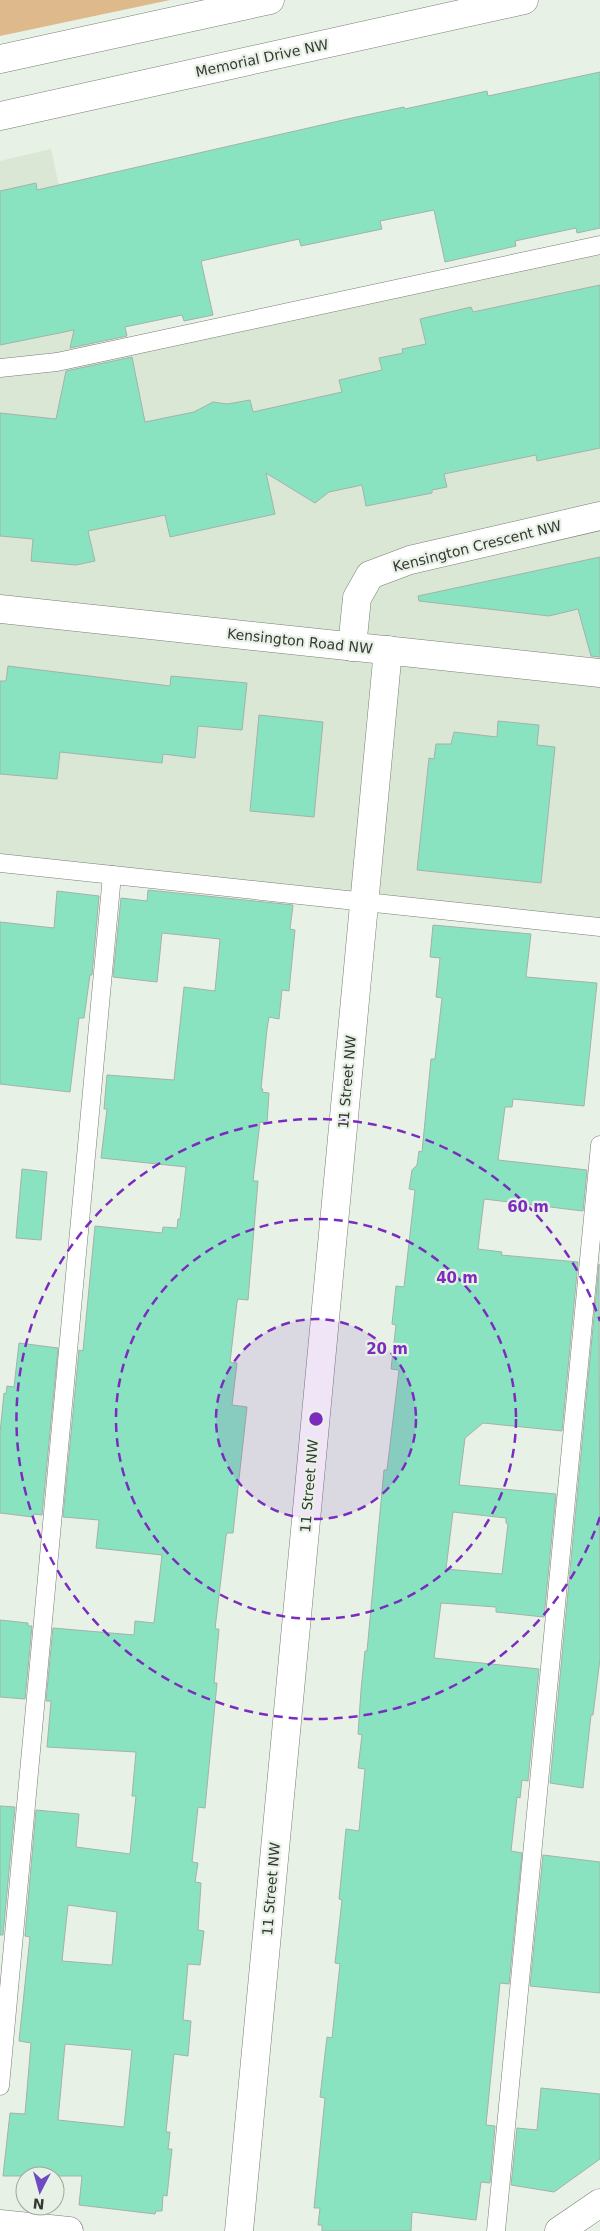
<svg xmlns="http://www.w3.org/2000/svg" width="600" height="2231" viewBox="0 0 600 2231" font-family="'DejaVu Sans',sans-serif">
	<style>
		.built { fill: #dbe7d5 }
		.green { fill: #deb98b }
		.building { fill: #89e3c0; stroke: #a3b2ab; fill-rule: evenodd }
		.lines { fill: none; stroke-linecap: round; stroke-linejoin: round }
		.service-casing { stroke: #777f74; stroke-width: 19 }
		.minor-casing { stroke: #777f74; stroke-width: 29 }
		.tertiary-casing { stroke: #777f74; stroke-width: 29 }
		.secondary-casing { stroke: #777f74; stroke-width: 29 }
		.service { stroke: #fff; stroke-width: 18 }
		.minor { stroke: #fff; stroke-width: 28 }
		.tertiary { stroke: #fff; stroke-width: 28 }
		.secondary { stroke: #fff; stroke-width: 28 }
		.ring { fill: none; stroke: #7b2cbf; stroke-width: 2.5; stroke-dasharray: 9 6 }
		.labels { text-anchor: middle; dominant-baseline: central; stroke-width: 4.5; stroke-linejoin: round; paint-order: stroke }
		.street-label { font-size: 14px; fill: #353833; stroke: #e8f1e5 }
		.centre { fill: #7b2cbf; stroke: #e8f1e5; stroke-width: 2.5 }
		.ring-label { font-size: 15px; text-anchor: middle; font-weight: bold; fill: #7b2cbf; stroke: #e8f1e5; stroke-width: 4.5; stroke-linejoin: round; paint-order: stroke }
	</style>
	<rect width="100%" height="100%" fill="#e8f1e5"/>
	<polygon class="built" points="51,149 94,345 600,248 600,927 0,863 0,161"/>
	<polygon class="green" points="0,0 170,0 0,36"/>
	<g class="building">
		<polygon points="600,72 600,228 577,233 576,228 515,241 516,246 445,262 434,210 380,221 382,229 301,246 299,239 201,261 213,315 184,321 182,315 125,327 127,336 70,348 74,330 0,345 0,191 36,183 37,190 352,118 404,107 405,109 487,91 488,96"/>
		<polygon points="600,285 600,448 537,461 536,455 444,474 447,487 432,490 432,493 366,506 362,485 329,492 315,503 266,473 275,514 170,537 165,515 88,531 95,561 76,565 31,561 33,539 0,536 0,413 56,419 66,371 132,357 145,422 194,412 213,402 227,404 250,400 253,412 342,392 339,380 382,370 379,358 403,353 402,349 426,344 420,319 471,307 473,312"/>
		<polygon points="600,557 600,657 591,656 578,609 549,616 419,601 418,596"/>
		<polygon points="8,666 170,686 171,676 247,683 242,730 198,726 195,758 163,754 162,763 60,752 57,779 0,774 0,681 6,681"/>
		<polygon points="259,715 323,722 314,817 250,811"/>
		<polygon points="498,721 539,725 537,745 555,747 541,883 417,870 429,758 434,759 436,744 451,744 454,732 497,737"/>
		<path d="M148 890 293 905 290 929 295 930 289 991 282 990 279 1019 269 1017 267 1029 261 1089H263L262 1092 269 1093 267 1123 260 1122 253 1181H258L248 1300 238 1299 237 1302 230 1362 237 1363 232 1405 247 1407 233 1533H227L226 1536 215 1629H219L214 1683H217L205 1808 198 1807 192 1862 198 1863 195 1882 201 1883 198 1930 204 1931 200 1965 188 1964 183 2020 191 2021 188 2056 174 2054 166 2132H170L168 2149H172L167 2196 163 2195 162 2211H156L155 2214 79 2205 82 2176H3L10 2113 25 2114 31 2043 19 2041 30 1937 25 1936 36 1810 79 1814 76 1847 130 1854 136 1796H132L136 1752 47 1747 51 1701H46L53 1628 134 1635 135 1621 154 1623 162 1555 96 1548 99 1520 63 1517 79 1350 83 1351 95 1226 162 1233 163 1227 177 1228 178 1219H180L186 1167 101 1158 107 1109H104L107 1075 174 1080 184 987 215 991 220 939 162 933 157 982 113 977 121 898 147 901ZM68 1905 117 1912 112 1965 62 1961ZM65 2044 132 2050 124 2127 58 2120Z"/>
		<polygon points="57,891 99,896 92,975 90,975 84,1018 79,1018 70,1092 0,1084 0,922 54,928"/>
		<path d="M433 925 531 934 526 977 597 983 584 1106 513 1099 512 1107H505L498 1160 587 1170 583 1211 484 1199 478 1249 502 1252 501 1255 578 1262 562 1431 483 1423 465 1438 459 1485 556 1494 544 1617 496 1612V1607L441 1603 434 1658 539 1669 528 1781 522 1780 520 1798 517 1797 511 1851 522 1853 509 1984 500 1983 486 2125 495 2126 490 2183 481 2182 476 2220 412 2212 411 2231H322V2225H318L320 2208H314L325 2098 320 2097 327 2037 332 2038 340 1964 335 1963 342 1900 339 1899 346 1829 359 1831 365 1769 358 1768 362 1735 358 1734 361 1690 365 1651H367L384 1470H387L399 1370 391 1369 396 1325 392 1324 396 1286 404 1287 415 1190 409 1189 412 1170 417 1165 419 1151 422 1152 431 1059H435L442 998 436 997 440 958 430 957ZM453 1512 506 1518V1523L508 1524 502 1574 446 1569Z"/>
		<polygon points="22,1169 47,1172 41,1240 16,1238"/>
		<polygon points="599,1264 600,1659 593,1715 591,1715 583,1788 550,1783"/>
		<polygon points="19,1343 58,1348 42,1515 34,1514 33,1517 0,1513 0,1433 4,1393 6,1394 7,1386 14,1387"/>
		<polygon points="0,1620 28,1623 28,1626 32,1626 25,1699 0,1697"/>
		<polygon points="0,1806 15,1807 3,1935 0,1935"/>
		<polygon points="543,1855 600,1862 600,1993 530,1986"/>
		<polygon points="541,2088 600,2094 600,2159 554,2192 511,2185 517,2128 537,2130"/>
	</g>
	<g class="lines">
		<defs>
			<g id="service">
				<polyline points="0,368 57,362 600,245"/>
				<polyline points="0,863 600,927"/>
				<polyline points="0,2086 112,875"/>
				<polyline points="496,2231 600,1145"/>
			</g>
			<g id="minor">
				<polyline points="352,647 357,598 370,575 410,560 600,516"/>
				<polyline points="0,2224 69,2231"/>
				<polyline points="239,2231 388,650"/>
				<polyline points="559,2231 600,2203"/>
			</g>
			<polyline id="tertiary" points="0,609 600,673"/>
			<g id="secondary">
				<polyline points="0,59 270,0"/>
				<polyline points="0,116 524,0"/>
			</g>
		</defs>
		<use href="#service" class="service-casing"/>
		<use href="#minor" class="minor-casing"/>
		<use href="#tertiary" class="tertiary-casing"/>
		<use href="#secondary" class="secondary-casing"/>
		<use href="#service" class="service"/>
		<use href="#minor" class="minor"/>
		<use href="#tertiary" class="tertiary"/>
		<use href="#secondary" class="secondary"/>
	</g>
	<circle cx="316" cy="1419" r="100" fill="#7b2cbf" fill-opacity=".12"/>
	<g class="ring">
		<circle cx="316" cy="1419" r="100"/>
		<circle cx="316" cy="1419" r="200"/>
		<path d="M600 1517A300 300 0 1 1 600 1321"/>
	</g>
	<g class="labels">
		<g class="street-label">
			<text transform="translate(262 58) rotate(-12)">Memorial Drive NW</text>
			<text transform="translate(477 546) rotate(-14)">Kensington Crescent NW</text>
			<text transform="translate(300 641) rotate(6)">Kensington Road NW</text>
			<text transform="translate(347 1082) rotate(-85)">11 Street NW</text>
			<text transform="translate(309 1486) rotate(-85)">11 Street NW</text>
			<text transform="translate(271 1889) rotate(-85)">11 Street NW</text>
		</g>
	</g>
	<circle cx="316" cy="1419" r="8" class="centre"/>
	<g class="ring-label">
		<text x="528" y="1212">60 m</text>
		<text x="457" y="1283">40 m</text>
		<text x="387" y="1354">20 m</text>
	</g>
	<g transform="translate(40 2191) rotate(186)"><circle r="24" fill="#e8f1e5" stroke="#a0a79e"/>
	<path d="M0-4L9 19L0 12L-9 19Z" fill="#6f4ac3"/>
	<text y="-8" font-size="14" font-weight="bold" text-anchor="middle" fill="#353833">N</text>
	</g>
</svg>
